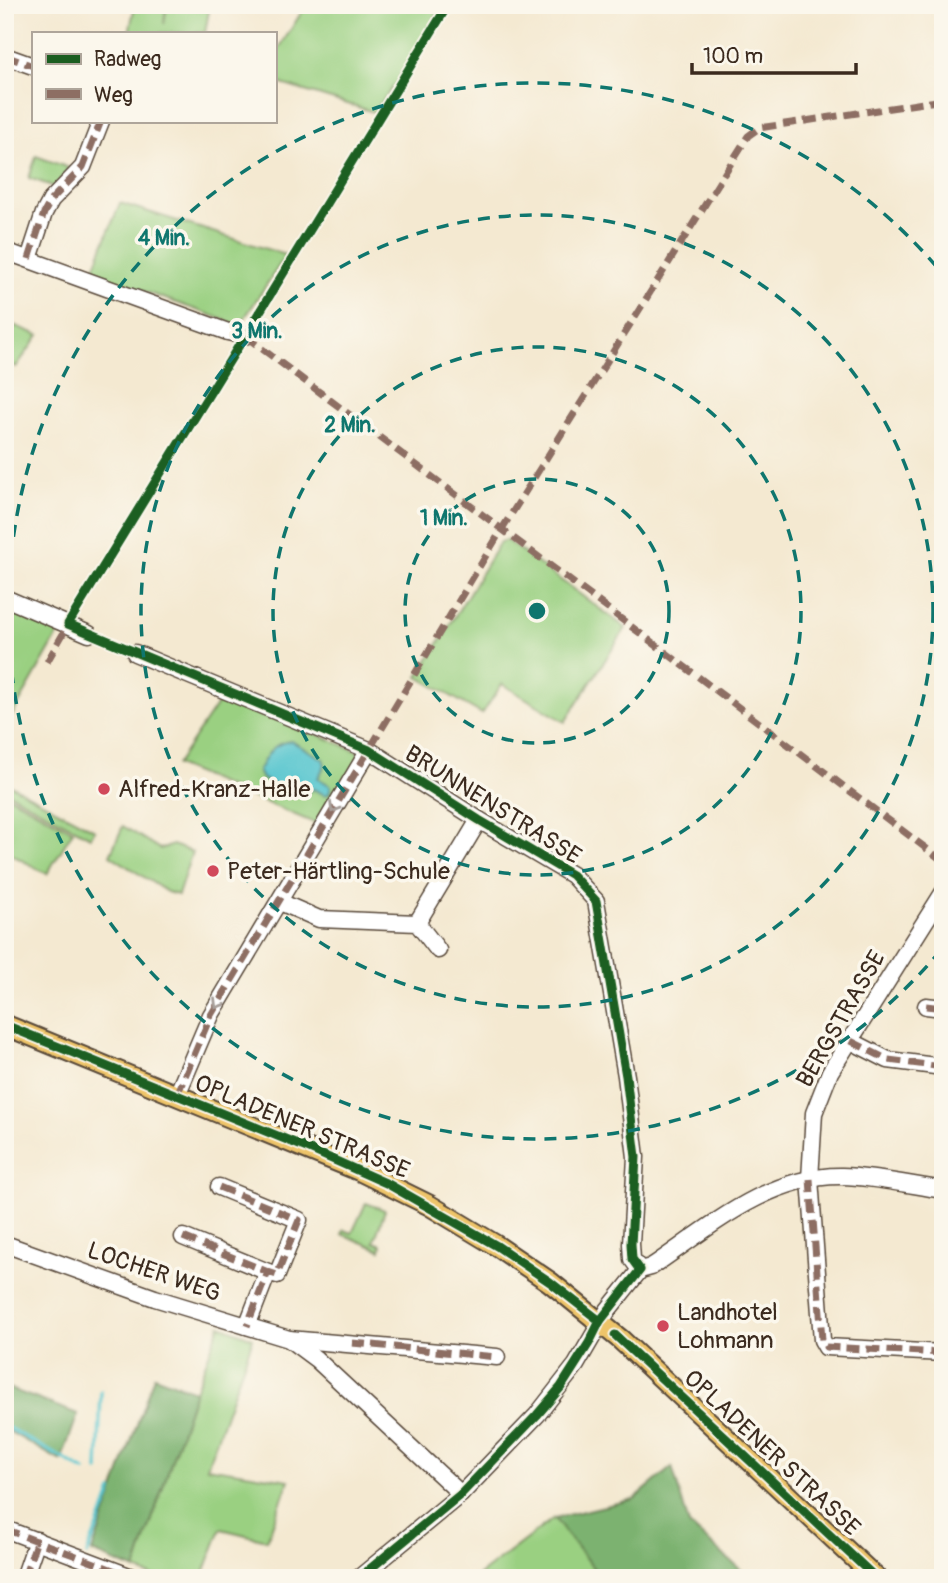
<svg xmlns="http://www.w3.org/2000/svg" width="948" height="1583" viewBox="0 0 948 1583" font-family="Pangolin,sans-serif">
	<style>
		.green { fill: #9ad081; stroke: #6a7d50; stroke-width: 2 }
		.forest { fill: #7bb26f; stroke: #5b6e46; stroke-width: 2 }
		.water { fill: #58c6cf; stroke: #4a7876; stroke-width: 2 }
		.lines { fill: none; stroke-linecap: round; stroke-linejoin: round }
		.stream { stroke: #58c6cf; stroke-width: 3.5 }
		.minor-casing { stroke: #574739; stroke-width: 19 }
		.major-casing { stroke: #574739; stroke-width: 23 }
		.minor { stroke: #fff; stroke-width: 16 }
		.major { stroke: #eec469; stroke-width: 19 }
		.quiet { stroke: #8d6e63; stroke-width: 7; stroke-dasharray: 14 7; stroke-linecap: butt }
		.cycleway-casing { stroke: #fbf7ec; stroke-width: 13 }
		.cycleway { stroke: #1b5e20; stroke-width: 9 }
		.oneway { stroke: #a79f9a }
		.ring { fill: none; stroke: #0f766e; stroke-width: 3.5; stroke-dasharray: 12 9 }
		.poi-dot { fill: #d1495b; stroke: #fbf7ec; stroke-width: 2.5 }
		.labels { text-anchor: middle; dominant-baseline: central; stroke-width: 7; stroke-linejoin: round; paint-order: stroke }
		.poi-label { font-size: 24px; fill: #3b2a1e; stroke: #fbf7ec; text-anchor: start }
		.street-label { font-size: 24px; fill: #3b2a1e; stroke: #fbf7ec }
		.centre { fill: #0f766e; stroke: #fbf7ec; stroke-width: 3.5 }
		.ring-label { font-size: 21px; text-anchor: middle; font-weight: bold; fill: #0f766e; stroke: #fbf7ec; stroke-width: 7; stroke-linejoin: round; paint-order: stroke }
	</style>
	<rect width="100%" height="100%" fill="#fbf7ec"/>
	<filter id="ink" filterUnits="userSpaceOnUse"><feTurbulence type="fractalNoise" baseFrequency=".0143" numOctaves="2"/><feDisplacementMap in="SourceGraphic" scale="14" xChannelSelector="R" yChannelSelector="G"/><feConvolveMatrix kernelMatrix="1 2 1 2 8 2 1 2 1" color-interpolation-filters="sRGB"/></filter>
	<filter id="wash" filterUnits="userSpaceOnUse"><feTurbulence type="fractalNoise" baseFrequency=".00686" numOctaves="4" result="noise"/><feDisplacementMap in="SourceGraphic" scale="28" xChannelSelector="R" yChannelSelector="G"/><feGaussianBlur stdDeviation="1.57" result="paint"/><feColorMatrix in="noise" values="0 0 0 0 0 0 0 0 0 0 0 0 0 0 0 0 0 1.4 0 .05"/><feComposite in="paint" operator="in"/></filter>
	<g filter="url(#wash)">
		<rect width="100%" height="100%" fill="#f4e9d1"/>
		<g class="green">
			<polygon points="135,5 166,5 164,24 167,5 210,5 205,33 129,33"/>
			<polygon points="306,5 443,5 396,83 374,112 275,82 275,55"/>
			<polygon points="36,156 69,168 55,187 29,178"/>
			<polygon points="120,203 286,255 242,322 236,324 92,273"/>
			<polygon points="5,322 39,335 16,367 5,362"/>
			<polygon points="506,540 626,628 565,722 502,684 482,714 418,677 500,542"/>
			<polygon points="5,605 62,628 5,728"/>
			<polygon points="223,695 357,751 360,758 319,825 176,765"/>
			<polygon points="5,782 95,830 90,837 5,791"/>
			<polygon points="5,794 73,831 47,874 5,851"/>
			<polygon points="123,826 160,849 173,845 192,852 178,895 167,892 110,855"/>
			<polygon points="366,1203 385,1210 374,1242 382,1245 381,1250 342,1234 344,1230 352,1233"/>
			<polygon points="220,1325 253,1338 207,1467 289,1480 267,1540 221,1529 202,1578 157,1578 135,1570 195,1391"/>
			<polygon points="554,1518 601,1578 480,1578 479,1575"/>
		</g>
		<g class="forest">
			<polygon points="154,1376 195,1391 135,1570 92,1552"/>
			<polygon points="5,1387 78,1414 61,1461 5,1429"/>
			<polygon points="672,1467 689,1525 748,1576 746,1578 601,1578 554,1518 634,1499"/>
		</g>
		<path class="water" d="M291 741 323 759 325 765 318 778 331 786 329 794 325 795 313 789 301 796 262 779 258 771C267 756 271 743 291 741Z"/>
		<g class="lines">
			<g class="stream">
				<polyline points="5,1426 85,1471"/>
				<polyline points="98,1470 101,1392"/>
				<polyline points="87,1554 112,1491"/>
				<polyline points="76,1578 80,1568"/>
			</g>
		</g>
	</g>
	<g filter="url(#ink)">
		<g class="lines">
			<defs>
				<g id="minor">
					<polyline points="5,56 33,66"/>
					<polyline points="5,251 228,332 245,336"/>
					<polyline points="29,259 44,213 51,200 83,167 101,121"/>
					<polyline points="5,598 89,634"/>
					<polyline points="135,653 369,750 479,820 572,875 596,901 626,1076 636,1157 631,1244 632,1259 640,1270"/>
					<polyline points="943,893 830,1072 814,1113 810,1179 822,1340 826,1347 943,1353"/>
					<polyline points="280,902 319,919 417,923 438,950"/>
					<polyline points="417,923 479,820"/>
					<polyline points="926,1006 943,1008"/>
					<polyline points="851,1041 888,1060 943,1067"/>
					<polyline points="177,1095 211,1015 369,750"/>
					<polyline points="219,1187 299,1220 277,1275 268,1272"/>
					<polyline points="183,1237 268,1272 247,1326"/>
					<polyline points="5,1244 155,1298 289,1339 316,1359 461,1494"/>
					<polyline points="289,1339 497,1357"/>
					<polyline points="5,1529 134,1578"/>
					<polyline points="24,1578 37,1540"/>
					<path d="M359 1578 461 1494 537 1415 576 1365 608 1310 640 1270 651 1267C709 1228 768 1175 842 1176 875 1177 910 1185 943 1190"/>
				</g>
				<polyline id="major" points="5,1025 358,1170 429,1205 497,1246 550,1282 620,1339 876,1578"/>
			</defs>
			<use href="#minor" class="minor-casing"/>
			<use href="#major" class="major-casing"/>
			<use href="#minor" class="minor"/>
			<use href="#major" class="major"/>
			<g class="quiet">
				<polyline points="5,56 33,66"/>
				<polyline points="29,259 44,213 51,200 83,167 101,121"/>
				<polyline points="245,336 943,861"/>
				<polyline points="47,662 71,620"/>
				<polyline points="926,1006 943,1008"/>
				<polyline points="851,1041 888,1060 943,1067"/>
				<polyline points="177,1095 211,1015 369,750 502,529 748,136 759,128 943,100"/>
				<polyline points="810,1179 822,1340 826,1347 943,1353"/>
				<polyline points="219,1187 299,1220 277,1275 268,1272"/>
				<polyline points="183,1237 268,1272 247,1326"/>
				<polyline points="352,1343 497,1357"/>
				<polyline points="5,1529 134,1578"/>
				<polyline points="24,1578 37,1540"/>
			</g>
			<defs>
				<g id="cycleway">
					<polyline points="5,1025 307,1148 388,1184 497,1246 550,1282 600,1321"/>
					<polyline points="615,1335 876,1578"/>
					<polyline points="359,1578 461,1494 537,1415 561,1387 589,1343 600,1321 640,1270 632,1259 631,1244 636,1157 626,1076 596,901 572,875 479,820 369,750 68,624 448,5"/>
				</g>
			</defs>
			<use href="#cycleway" class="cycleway-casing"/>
			<use href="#cycleway" class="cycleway"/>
		</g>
		<defs><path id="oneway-chevron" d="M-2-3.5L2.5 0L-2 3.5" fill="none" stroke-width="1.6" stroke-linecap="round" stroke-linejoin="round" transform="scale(1.75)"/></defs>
		<g class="oneway">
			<use href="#oneway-chevron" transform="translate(334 808) rotate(121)"/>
			<use href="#oneway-chevron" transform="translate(218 1004) rotate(121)"/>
		</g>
	</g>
	<g class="ring">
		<circle cx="537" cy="611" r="132"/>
		<circle cx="537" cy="611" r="264"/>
		<circle cx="537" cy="611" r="396"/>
		<path d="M941 950A528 528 0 1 1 941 272"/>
	</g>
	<g class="poi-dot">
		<circle cx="104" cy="789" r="7"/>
		<circle cx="213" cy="871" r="7"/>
		<circle cx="663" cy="1326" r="7"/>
	</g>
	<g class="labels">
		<g class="poi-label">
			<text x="118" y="789">Alfred-Kranz-Halle</text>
			<text x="227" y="871">Peter-Härtling-Schule</text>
			<text x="677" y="1312">Landhotel<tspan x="677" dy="28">Lohmann</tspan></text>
		</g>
		<g class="street-label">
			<text transform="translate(493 805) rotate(32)">BRUNNENSTRASSE</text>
			<text transform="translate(841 1019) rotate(-60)">BERGSTRASSE</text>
			<text transform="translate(302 1127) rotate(23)">OPLADENER STRASSE</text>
			<text transform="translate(154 1272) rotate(19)">LOCHER WEG</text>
			<text transform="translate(772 1453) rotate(43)">OPLADENER STRASSE</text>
		</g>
	</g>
	<circle cx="537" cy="611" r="10" class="centre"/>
	<g class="ring-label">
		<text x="164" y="245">4 Min.</text>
		<text x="257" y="338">3 Min.</text>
		<text x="350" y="432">2 Min.</text>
		<text x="444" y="525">1 Min.</text>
	</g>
	<rect width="948" height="1583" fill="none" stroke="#fbf7ec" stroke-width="28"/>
	<rect x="32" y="32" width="245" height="91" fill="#fbf7ec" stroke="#aea59a" stroke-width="2"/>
	<rect x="46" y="54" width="35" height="10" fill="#1b5e20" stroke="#aea59a" stroke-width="2"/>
	<text x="94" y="66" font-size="21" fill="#3b2a1e">Radweg</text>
	<rect x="46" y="89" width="35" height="10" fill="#8d6e63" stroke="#aea59a" stroke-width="2"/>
	<text x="94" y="102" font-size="21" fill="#3b2a1e">Weg</text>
	<path d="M692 63v10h164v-10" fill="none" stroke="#3b2a1e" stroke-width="3.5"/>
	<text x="703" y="63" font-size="21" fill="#3b2a1e" stroke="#fbf7ec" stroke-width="5" paint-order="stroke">100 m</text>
</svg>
